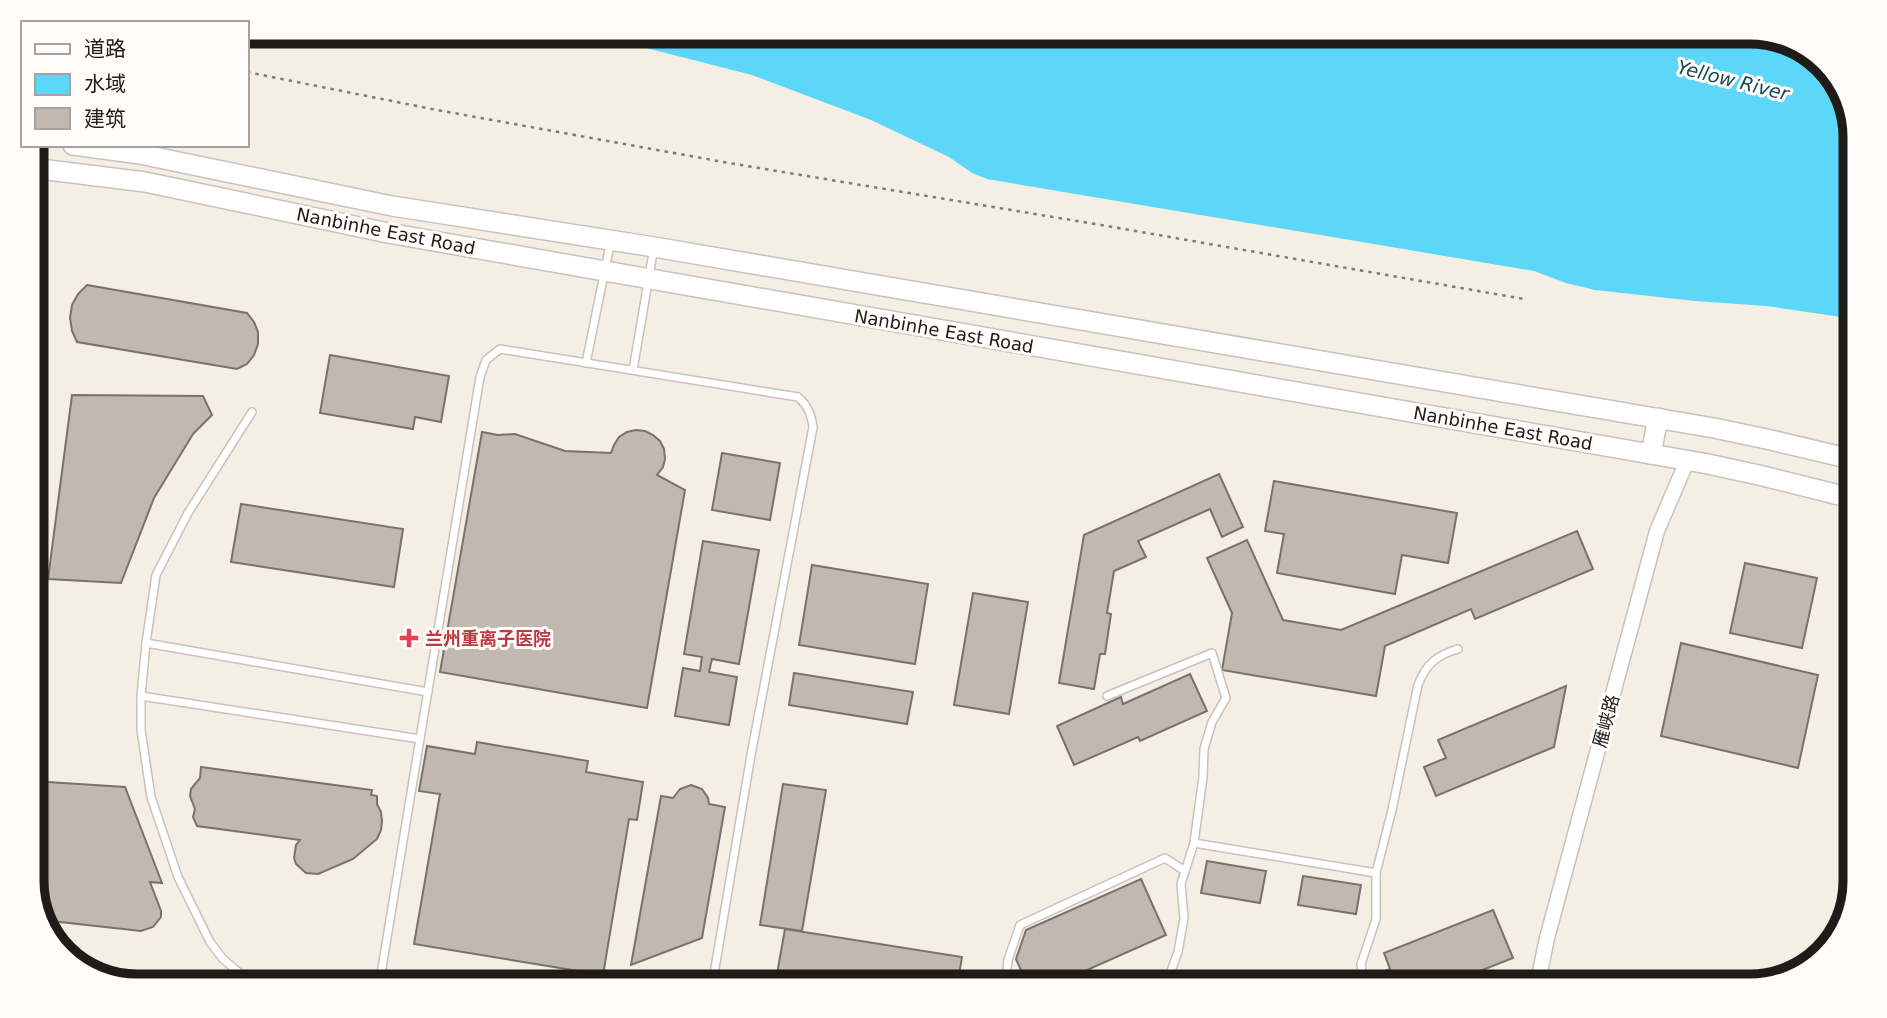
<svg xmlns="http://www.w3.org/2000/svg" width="1887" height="1018" viewBox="0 0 1887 1018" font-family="'DejaVu Sans','Noto Sans SC',sans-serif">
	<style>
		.water { fill: #5dd7f9 }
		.building { fill: #c1b8b1; stroke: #79726b; stroke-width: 2 }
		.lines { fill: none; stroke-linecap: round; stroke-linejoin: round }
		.service-casing { stroke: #c9c2ba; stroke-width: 10 }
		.minor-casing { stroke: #c9c2ba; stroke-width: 17 }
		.secondary-casing { stroke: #c9c2ba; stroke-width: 22 }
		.path { stroke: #807b75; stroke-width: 2.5; stroke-dasharray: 3.5 5; stroke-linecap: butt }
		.service { stroke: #fff; stroke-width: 7 }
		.minor { stroke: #fff; stroke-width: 14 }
		.secondary { stroke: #fff; stroke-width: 19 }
		.health-dot { fill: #e0444e; stroke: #fffcf9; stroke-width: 2.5 }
		.labels { text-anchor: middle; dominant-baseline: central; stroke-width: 6; stroke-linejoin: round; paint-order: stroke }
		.street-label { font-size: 18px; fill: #1e1b18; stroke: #fffcf9 }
		.health-label { font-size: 18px; font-weight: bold; fill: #be3a42; stroke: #fffcf9; text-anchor: start }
		.water-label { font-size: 19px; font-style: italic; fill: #164b59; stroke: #fffcf9 }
		.rim { fill: none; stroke: #1e1b18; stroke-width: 9 }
	</style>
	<rect width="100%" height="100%" fill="#f5eee5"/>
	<polygon class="water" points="583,32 1750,32 1797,43 1838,79 1855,130 1855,319 1767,306 1695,301 1595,290 1566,283 1534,271 987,179 972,173 949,157 871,120 752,75"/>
	<g class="building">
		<polygon points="87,285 247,313 254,322 258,332 258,344 254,355 247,364 237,369 77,342 72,331 70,318 72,305 78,294"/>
		<polygon points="330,355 449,376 441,422 415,417 413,429 320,413"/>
		<polygon points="72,395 203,396 212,415 193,434 154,498 121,583 48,579"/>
		<polygon points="636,430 645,431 653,435 660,441 664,449 665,459 663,467 657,475 685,490 647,708 440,672 482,432 498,435 515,434 565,451 611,453 614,445 619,437 627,432"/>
		<polygon points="722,453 780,463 770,520 712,510"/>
		<polygon points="1219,474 1243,527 1222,537 1210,509 1138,541 1146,557 1114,571 1107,613 1111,614 1105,654 1100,654 1094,689 1059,683 1084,535"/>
		<polygon points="1274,481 1457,513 1448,563 1402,555 1395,594 1277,573 1284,534 1265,531"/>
		<polygon points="241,504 403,529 394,587 231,562"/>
		<polygon points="1577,531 1593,569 1475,619 1471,609 1385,646 1376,696 1222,670 1232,613 1207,558 1247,540 1283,620 1341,630"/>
		<polygon points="703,541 759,550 739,664 712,659 709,672 737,677 729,725 675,716 683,668 700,671 702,657 684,654"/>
		<polygon points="1745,563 1817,578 1802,648 1730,633"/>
		<polygon points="812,565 928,584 915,664 799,645"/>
		<polygon points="973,593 1028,602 1009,714 954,705"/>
		<polygon points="1681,643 1818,675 1798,768 1661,736"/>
		<polygon points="794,673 913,692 907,724 789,705"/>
		<polygon points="1190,674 1207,711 1140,741 1138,737 1074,765 1057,726 1121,697 1123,704"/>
		<polygon points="1566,686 1554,747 1436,796 1424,767 1446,758 1438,740"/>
		<polygon points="477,742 588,761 586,772 643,782 637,820 629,819 603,975 414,944 440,794 419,791 427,746 475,754"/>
		<polygon points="201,767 372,790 371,795 377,796 377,804 381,812 382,821 381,830 377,839 353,859 318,874 306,873 296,864 294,858 296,845 300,840 197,826 193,817 195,809 190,796 191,789 200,778"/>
		<polygon points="32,781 125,787 162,883 150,882 161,911 161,917 153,927 141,931 42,920 32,888"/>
		<polygon points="783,784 826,790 802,931 760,925"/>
		<polygon points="691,785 702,789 708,798 709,804 725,807 702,938 631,965 661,796 673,798 680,789"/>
		<polygon points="1207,861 1266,871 1260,903 1201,893"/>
		<polygon points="1303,876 1361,885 1356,914 1298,905"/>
		<polygon points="1141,879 1166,935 1051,986 1028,986 1016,959 1026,930"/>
		<polygon points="1493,910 1513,958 1442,986 1376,986 1372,976 1390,969 1384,953"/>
		<polygon points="785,929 962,957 957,986 852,986 777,974"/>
	</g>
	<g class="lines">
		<defs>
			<g id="service">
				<polyline points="586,363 611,240"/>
				<polyline points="633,370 654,247"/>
				<polyline points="252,412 188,513 156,575 146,643 141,696 141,730 151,797 178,877 210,942 223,959 255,986"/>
				<polyline points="146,643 428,692"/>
				<polyline points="141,696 420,739"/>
				<polyline points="1107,696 1212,653 1226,698 1212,722 1204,749 1203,777 1194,843 1181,884 1184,918 1178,952 1167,982 1167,986"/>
				<polyline points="1194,843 1376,873"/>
				<path d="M379 986 480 377 486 360 500 349 798 397C808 406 811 414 813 427L751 755 712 986"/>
				<polyline points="1005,986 1008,960 1020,925 1165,858 1185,871"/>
				<path d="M1366 986 1363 978 1361 964 1376 919V873L1392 810 1418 685C1426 664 1437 655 1458 649"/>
			</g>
			<polyline id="minor" points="1537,986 1547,938 1657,531 1687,461"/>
			<g id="secondary">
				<polyline points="73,145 140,154 392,206 654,247 1714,428 1771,440 1855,460"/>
				<polyline points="32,168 145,182 388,233 1708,464 1763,476 1855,499"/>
				<polyline points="1651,454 1658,418"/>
			</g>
		</defs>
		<use href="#service" class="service-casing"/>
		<use href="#minor" class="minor-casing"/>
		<use href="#secondary" class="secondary-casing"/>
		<polyline class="path" points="247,72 437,110 729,163 1101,225 1524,299"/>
		<use href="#service" class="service"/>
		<use href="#minor" class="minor"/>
		<use href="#secondary" class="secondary"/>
	</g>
	<path class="health-dot" d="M405.5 627.5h7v7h7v7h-7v7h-7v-7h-7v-7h7z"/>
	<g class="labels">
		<g class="street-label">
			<text transform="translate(386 231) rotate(11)">Nanbinhe East Road</text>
			<text transform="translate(944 331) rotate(10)">Nanbinhe East Road</text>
			<text transform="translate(1503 428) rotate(10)">Nanbinhe East Road</text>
			<text transform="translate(1606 721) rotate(-75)">雁峡路</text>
		</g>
		<g class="health-label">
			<text x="425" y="638">兰州重离子医院</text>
		</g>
		<g class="water-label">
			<text transform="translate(1733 80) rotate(14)">Yellow River</text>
		</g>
	</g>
	<path d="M0 0H1887V1018H0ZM137 44H1750A93 93 0 0 1 1843 137V881A93 93 0 0 1 1750 974H137A93 93 0 0 1 44 881V137A93 93 0 0 1 137 44Z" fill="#fffcf9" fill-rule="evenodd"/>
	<path class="rim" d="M137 44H1750A93 93 0 0 1 1843 137V881A93 93 0 0 1 1750 974H137A93 93 0 0 1 44 881V137A93 93 0 0 1 137 44Z"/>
	<rect x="21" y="21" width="228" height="126" fill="#fffcf9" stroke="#a5a29f" stroke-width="2"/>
	<rect x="35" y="44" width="35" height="10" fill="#ffffff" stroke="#a5a29f" stroke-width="2"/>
	<text x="84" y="56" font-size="21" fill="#1e1b18">道路</text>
	<rect x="35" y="74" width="35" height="21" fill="#5dd7f9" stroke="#a5a29f" stroke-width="2"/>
	<text x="84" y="91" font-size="21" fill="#1e1b18">水域</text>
	<rect x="35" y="108" width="35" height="21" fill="#c1b8b1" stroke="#a5a29f" stroke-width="2"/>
	<text x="84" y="126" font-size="21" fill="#1e1b18">建筑</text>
</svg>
